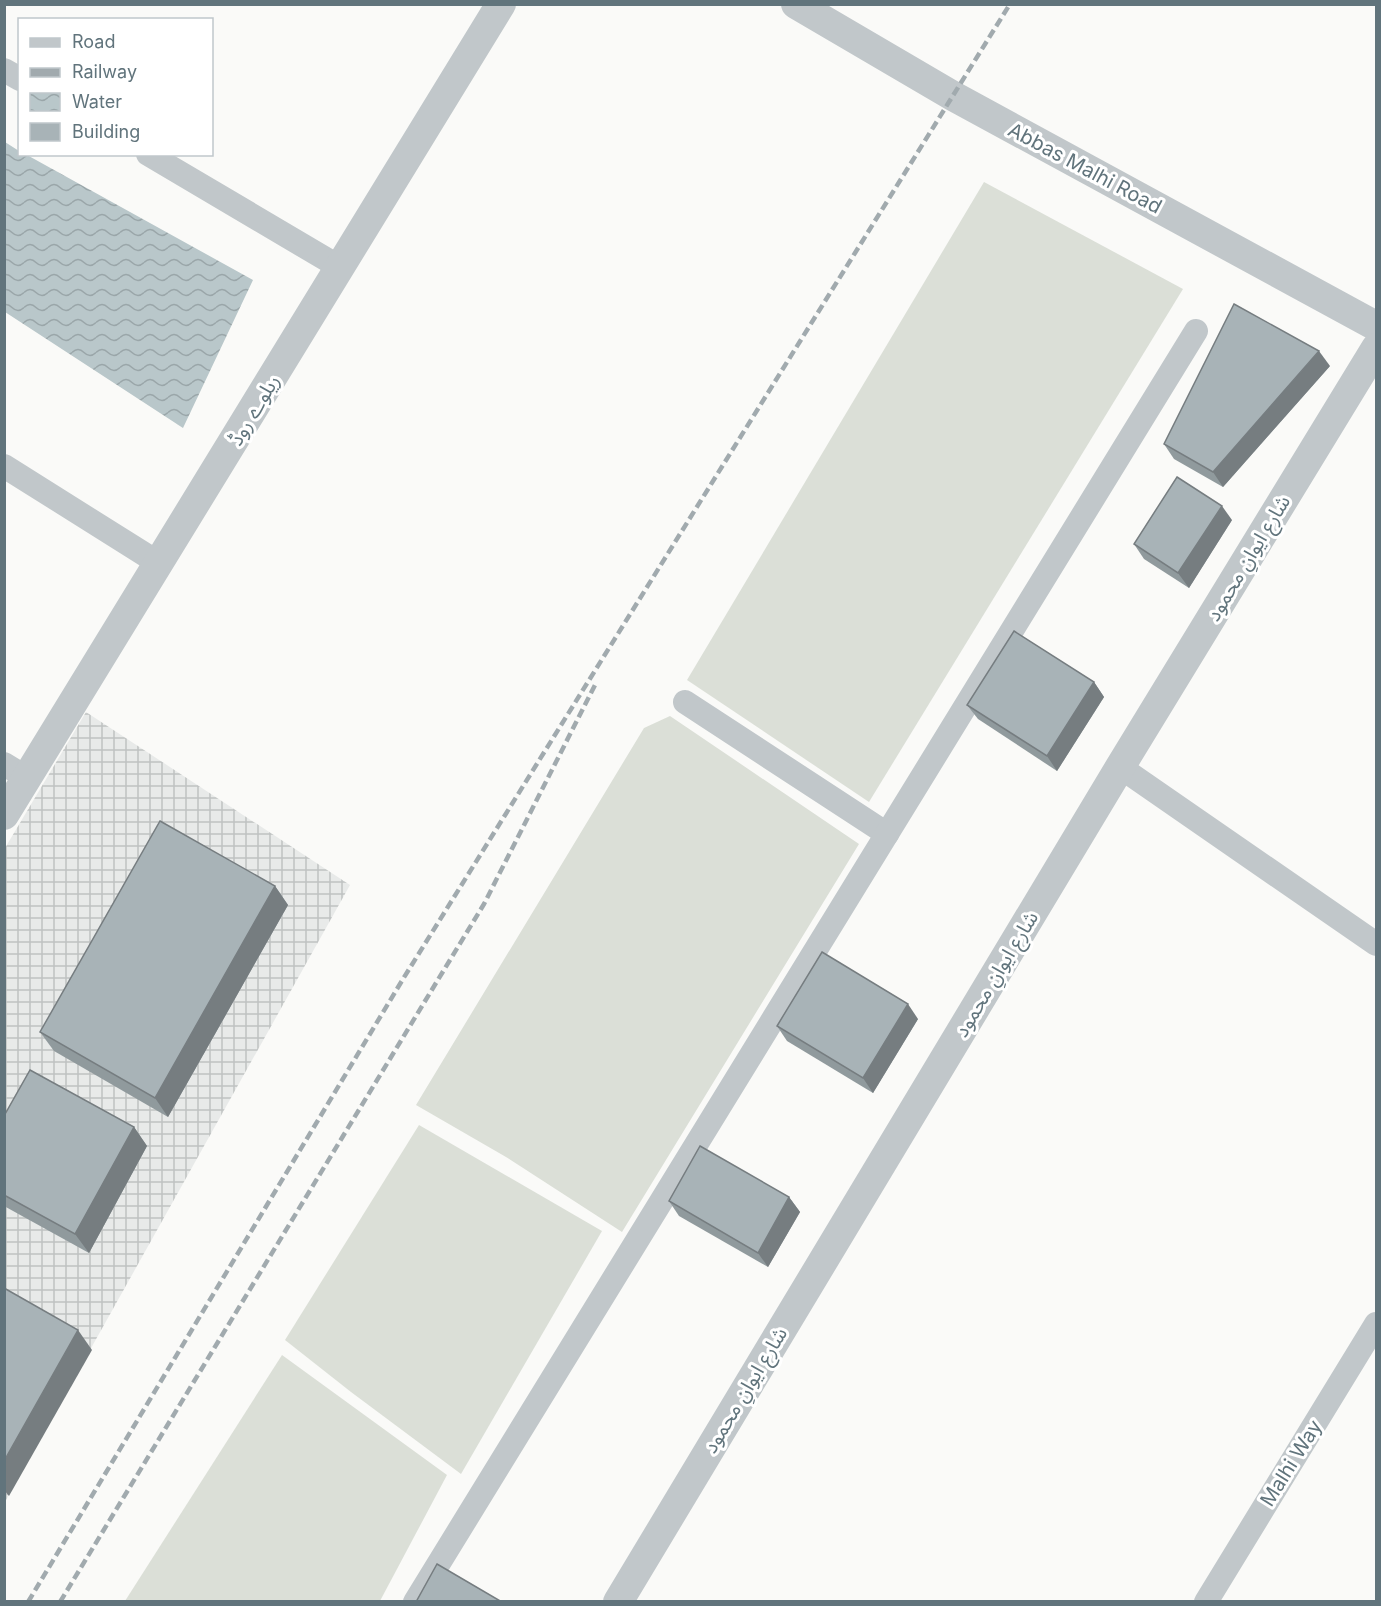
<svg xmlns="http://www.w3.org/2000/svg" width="1381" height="1606" viewBox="0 0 1381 1606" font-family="Inter,'Noto Sans Arabic',sans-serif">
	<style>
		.industrial { fill: url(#industrial-grid) }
		.pitch { fill: #dbdfd7 }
		.water { fill: url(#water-waves) }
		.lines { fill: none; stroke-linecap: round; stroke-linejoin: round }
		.minor { stroke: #c1c7ca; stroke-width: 24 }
		.tertiary { stroke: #c1c7ca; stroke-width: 30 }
		.rail { stroke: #a1aaae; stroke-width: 4.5; stroke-dasharray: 9 4.5; stroke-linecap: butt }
		.wall { fill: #909a9d }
		.shaded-wall { fill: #767d80 }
		.building { fill: #a8b3b7; stroke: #767d80; stroke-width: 1.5 }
		.labels { text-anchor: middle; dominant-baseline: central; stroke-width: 6; stroke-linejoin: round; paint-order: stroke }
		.street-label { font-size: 20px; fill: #61747c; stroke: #fff }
	</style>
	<defs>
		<pattern id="industrial-grid" width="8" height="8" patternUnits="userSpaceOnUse" patternTransform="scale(1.5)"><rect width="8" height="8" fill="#e8eae9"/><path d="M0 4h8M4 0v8" fill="none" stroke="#bfc2c2"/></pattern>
		<pattern id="water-waves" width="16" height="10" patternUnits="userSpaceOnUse" patternTransform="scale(1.5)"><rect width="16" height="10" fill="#b9c7ca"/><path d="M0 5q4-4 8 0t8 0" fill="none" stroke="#9aa6a9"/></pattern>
	</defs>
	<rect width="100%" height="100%" fill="#fafaf8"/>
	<polygon class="industrial" points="86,712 350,885 5,1502 5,848"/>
	<g class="pitch">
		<polygon points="984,182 1183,289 869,802 687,680"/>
		<polygon points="670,716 859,844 622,1232 506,1157 416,1105 644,728"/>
		<polygon points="419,1125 602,1231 461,1474 351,1392 285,1340"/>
		<polygon points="282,1355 447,1475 380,1601 125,1601"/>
	</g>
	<polygon class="water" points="5,142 19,151 20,154 27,155 253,280 183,428 5,312"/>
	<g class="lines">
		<g class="minor">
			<polyline points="4,70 20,79"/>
			<polyline points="148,154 341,268"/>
			<polyline points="4,466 160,564"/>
			<polyline points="685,702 887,834"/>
			<polyline points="4,764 27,778"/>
			<polyline points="1120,767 1376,944"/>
			<polyline points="415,1602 1196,331"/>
			<polyline points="1206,1602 1376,1324"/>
		</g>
		<g class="tertiary">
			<polyline points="796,4 953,96 1376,326"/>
			<polyline points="4,815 501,4"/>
			<polyline points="618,1602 1120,767 1376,348"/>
		</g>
		<g class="rail">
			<polyline points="28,1602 403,979 1010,4"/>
			<polyline points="60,1602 484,904 595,685"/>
		</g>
	</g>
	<g class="wall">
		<polygon points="1330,366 1223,487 1174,459 1164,444"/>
		<polygon points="1232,520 1189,588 1144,559 1134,544"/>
		<polygon points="1094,682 1104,697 1057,771 978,719 967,705"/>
		<polygon points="275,886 288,905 168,1117 54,1051 40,1032"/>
		<polygon points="918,1019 873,1093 787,1041 777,1026"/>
		<polygon points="4,1116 134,1127 147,1146 89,1253 4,1206"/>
		<polygon points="789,1197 800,1212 768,1267 679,1216 669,1201"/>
	</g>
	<g class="shaded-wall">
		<polygon points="1319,351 1330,366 1223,487 1213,472"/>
		<polygon points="1222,506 1232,520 1189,588 1178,573"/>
		<polygon points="1094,682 1104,697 1057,771 1047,756"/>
		<polygon points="275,886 288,905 168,1117 155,1098"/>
		<polygon points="908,1004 918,1019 873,1093 863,1078"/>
		<polygon points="134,1127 147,1146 89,1253 75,1234"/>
		<polygon points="789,1197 800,1212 768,1267 758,1253"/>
		<polygon points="78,1330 92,1350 9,1496 4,1490 4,1461"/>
	</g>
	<g class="building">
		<polygon points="1234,304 1319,351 1213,472 1164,444"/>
		<polygon points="1177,477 1222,506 1178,573 1134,544"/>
		<polygon points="1014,631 1094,682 1047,756 967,705"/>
		<polygon points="160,821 275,886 155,1098 40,1032"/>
		<polygon points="822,952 908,1004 863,1078 777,1026"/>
		<polygon points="30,1070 134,1127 75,1234 4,1195 4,1116"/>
		<polygon points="700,1146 789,1197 758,1253 669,1201"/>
		<polygon points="4,1288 78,1330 4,1461"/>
		<polygon points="437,1564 502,1602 416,1602"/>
	</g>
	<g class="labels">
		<g class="street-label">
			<text transform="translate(1085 168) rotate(28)">Abbas Malhi Road</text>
			<text transform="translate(254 410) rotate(-59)">ریلوے روڈ</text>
			<text transform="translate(1248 558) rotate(-59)">شارع ایوانِ محمود</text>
			<text transform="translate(996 974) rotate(-59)">شارع ایوانِ محمود</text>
			<text transform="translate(745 1390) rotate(-59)">شارع ایوانِ محمود</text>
			<text transform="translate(1291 1463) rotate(-58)">Malhi Way</text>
		</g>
	</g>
	<rect width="1381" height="1606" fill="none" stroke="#61747c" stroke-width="12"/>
	<rect x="18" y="18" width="195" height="138" fill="#ffffff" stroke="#c0c7cb" stroke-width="1.5"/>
	<rect x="30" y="38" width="30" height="9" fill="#c1c7ca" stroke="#c0c7cb" stroke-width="1.5"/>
	<text x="72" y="48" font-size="18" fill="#61747c">Road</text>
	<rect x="30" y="68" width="30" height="9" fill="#a1aaae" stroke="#c0c7cb" stroke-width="1.5"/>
	<text x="72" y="78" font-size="18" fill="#61747c">Railway</text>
	<rect x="30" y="93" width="30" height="18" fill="url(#water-waves)" stroke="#c0c7cb" stroke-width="1.5"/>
	<text x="72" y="108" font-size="18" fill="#61747c">Water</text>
	<rect x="30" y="123" width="30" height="18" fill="#a8b3b7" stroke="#c0c7cb" stroke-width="1.5"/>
	<text x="72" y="138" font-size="18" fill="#61747c">Building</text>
</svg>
